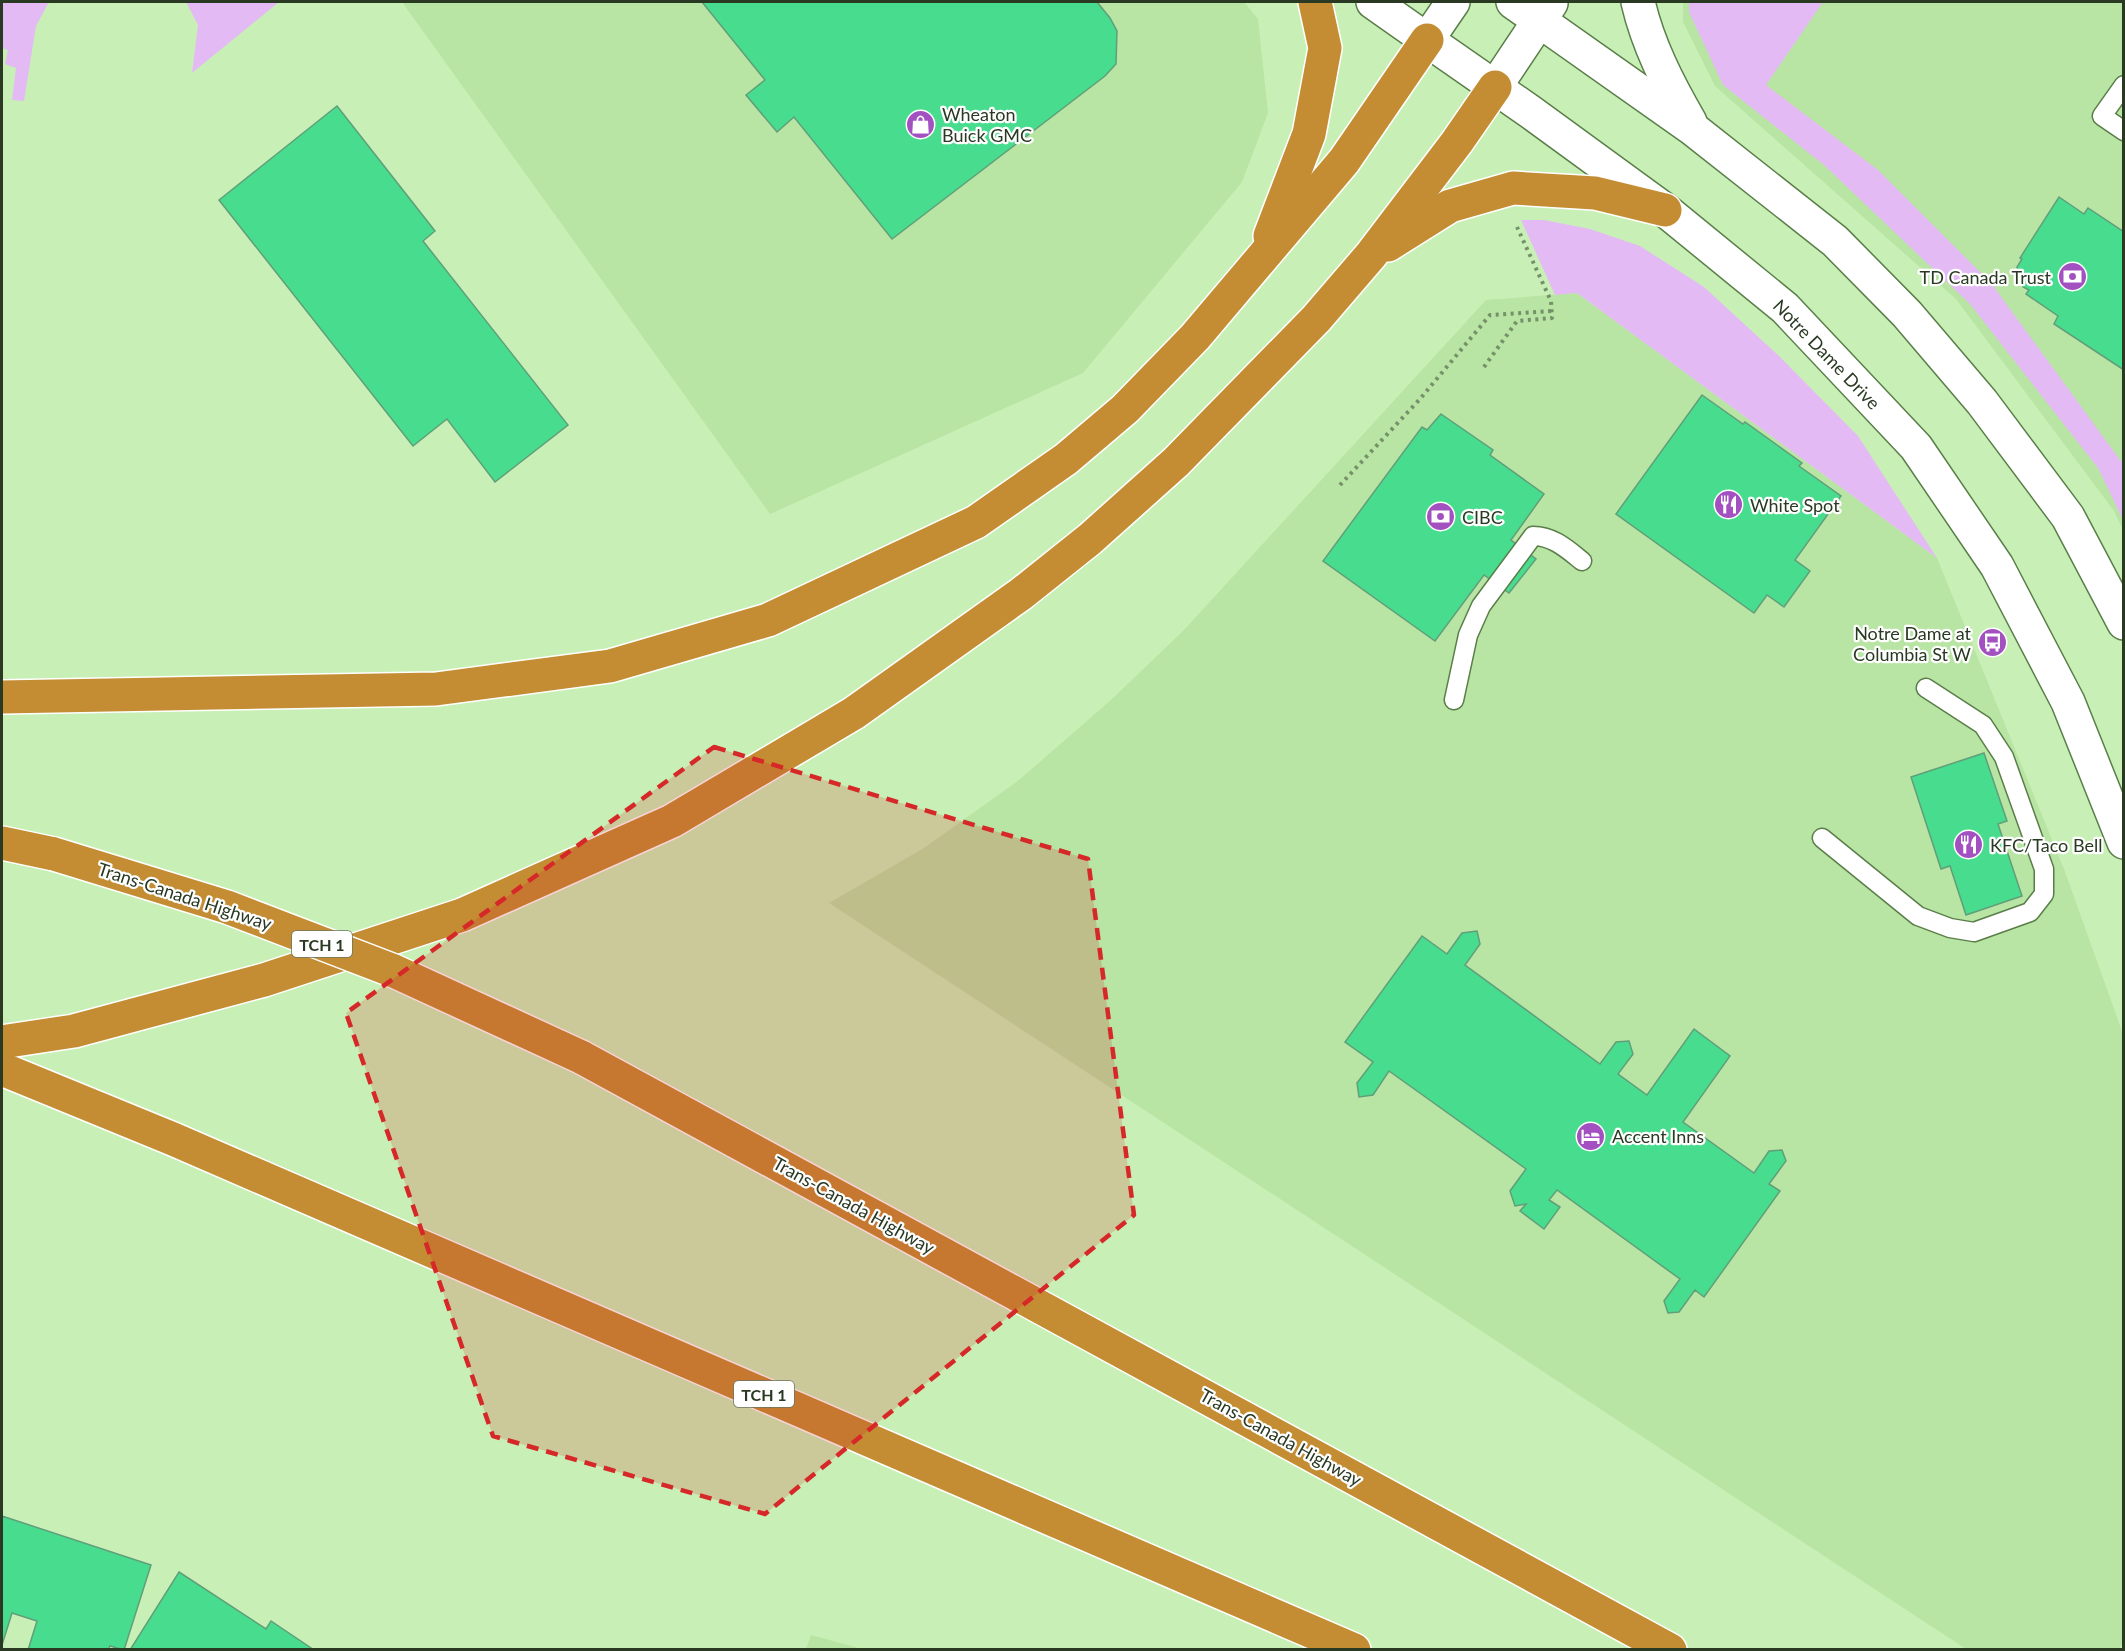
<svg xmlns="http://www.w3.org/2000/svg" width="2125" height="1651" viewBox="0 0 2125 1651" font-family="Lato,sans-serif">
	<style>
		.built { fill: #b8e4a4 }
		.green { fill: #e4baf5 }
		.building { fill: #48dc8e; stroke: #609f79; stroke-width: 1.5 }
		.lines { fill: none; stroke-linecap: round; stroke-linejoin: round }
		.service-casing { stroke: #5a7e49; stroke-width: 21 }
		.tertiary-casing { stroke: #5a7e49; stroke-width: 36 }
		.secondary-casing { stroke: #5a7e49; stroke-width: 36 }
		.motorway-casing { stroke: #fff; stroke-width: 36 }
		.path { stroke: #759169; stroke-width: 4; stroke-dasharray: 3 4.5; stroke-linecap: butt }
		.service { stroke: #fff; stroke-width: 18 }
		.tertiary { stroke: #fff; stroke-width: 33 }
		.secondary { stroke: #fff; stroke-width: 33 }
		.motorway { stroke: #c48d33; stroke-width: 33 }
		.motorway-bridge-casing { stroke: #fff; stroke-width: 36; stroke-linecap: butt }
		.motorway-bridge { stroke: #c48d33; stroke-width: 33 }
		.marked { fill: #d62828; fill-opacity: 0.2; stroke: #d62828; stroke-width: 4.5; stroke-dasharray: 12 8; stroke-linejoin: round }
		.labels { text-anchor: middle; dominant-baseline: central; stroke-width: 4.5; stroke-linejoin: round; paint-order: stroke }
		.shield { fill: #fff; stroke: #697464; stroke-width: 1.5 }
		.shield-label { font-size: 16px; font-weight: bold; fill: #293922 }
		.poi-label { font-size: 18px; fill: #293922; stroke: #fff; text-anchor: start }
		.street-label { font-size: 18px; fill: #293922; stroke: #fff }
	</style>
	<rect width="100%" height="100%" fill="#c8f0b6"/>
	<g class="built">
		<polygon points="402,2 1244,2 1258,19 1268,113 1242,182 1083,373 770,514"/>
		<polygon points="1683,2 2123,2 2123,530 2114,511 1956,299 1715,86 1683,22"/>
		<polygon points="1577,293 1937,558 2064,869 2123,1034 2124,1641 2119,1649 1966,1649 829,903 924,848 1019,780 1111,700 1184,630 1486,300"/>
		<polygon points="811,1635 862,1649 806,1649"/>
	</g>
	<g class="green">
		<polygon points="2,2 49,2 36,26 24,101 12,100 16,68 5,64 8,50 2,48"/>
		<polygon points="186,2 279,2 192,73 198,25"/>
		<polygon points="1689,2 1823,2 1766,85 1878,170 1991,283 2123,464 2123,520 2098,468 1970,304 1824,165 1723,85 1689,12"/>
		<polygon points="1521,220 1544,220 1590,229 1640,246 1704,287 1779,356 1858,436 1937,558 1577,293 1555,295"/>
	</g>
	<g class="building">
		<polygon points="702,2 1097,2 1110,18 1117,31 1116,64 1105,76 892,239 794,117 777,132 746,95 765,80"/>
		<polygon points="337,106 435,231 423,241 568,425 495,482 447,419 413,446 219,200"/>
		<polygon points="2059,197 2084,214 2088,208 2124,232 2124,370 2054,324 2058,316 2026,294 2029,290 2023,287 2017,267 2022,259 2020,258"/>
		<polygon points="1702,395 1743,424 1745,422 1802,463 1799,466 1841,496 1795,560 1810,571 1784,607 1767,595 1754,613 1616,514"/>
		<polygon points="1441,414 1493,450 1490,455 1544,494 1511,540 1536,559 1509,593 1484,575 1435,641 1323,561 1422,427 1427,430"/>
		<polygon points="1984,753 2007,821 1998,824 2022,896 1966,915 1950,866 1941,869 1911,777"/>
		<polygon points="1477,931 1480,944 1465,965 1600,1064 1616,1042 1629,1041 1633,1054 1618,1074 1647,1095 1694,1029 1730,1056 1683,1122 1754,1173 1769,1151 1782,1150 1786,1161 1769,1184 1780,1191 1704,1297 1695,1290 1679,1312 1668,1313 1664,1301 1680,1279 1557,1190 1549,1200 1560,1207 1544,1229 1520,1211 1526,1204 1515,1206 1510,1191 1526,1169 1389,1071 1373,1095 1359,1097 1357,1083 1373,1062 1345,1042 1422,936 1447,954 1462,933"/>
		<polygon points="2,1516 151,1565 124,1650 110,1646 108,1650 28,1650 37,1621 12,1613 2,1645"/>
		<polygon points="179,1572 266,1629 271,1621 314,1650 130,1650"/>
	</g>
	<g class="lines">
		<defs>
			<g id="service">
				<polyline points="2124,85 2102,116 2124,131"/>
				<path d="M1454 700 1468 635 1481 606 1533 536C1553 536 1567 549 1582 561"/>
				<polyline points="1822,838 1918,916 1950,928 1974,932 2030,912 2044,894 2044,869 2004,757 1983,725 1926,688"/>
			</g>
			<polyline id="tertiary" points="1373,2 1427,40"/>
			<g id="secondary">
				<polyline points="1453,2 1427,40 1532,113 1665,210 1785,308 1916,447 1997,566 2068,702 2124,842"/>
				<polyline points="1513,2 1693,129 1835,241 1907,314 1982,402 2068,517 2124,623"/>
				<path d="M1638 2C1648 45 1668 84 1690 122"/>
				<polyline points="1495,87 1551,3"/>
			</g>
			<g id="motorway">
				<polyline points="1270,236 1309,134 1325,48 1315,2"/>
				<polyline points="1388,245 1450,206 1513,188 1595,193 1665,210"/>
				<polyline points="2,697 436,689 610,666 768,620 976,522 1066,459 1125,409 1195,337 1344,161 1427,40"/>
				<polyline points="2,843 54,854"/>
				<polyline points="2,1042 74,1031 264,980 462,915 672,821 854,713 1021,594 1090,539 1176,462 1316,319 1371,255 1457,142 1495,87"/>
				<polyline points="581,1057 1670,1650"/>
				<polyline points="2,1069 173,1139 1354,1650"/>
			</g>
		</defs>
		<use href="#service" class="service-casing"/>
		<use href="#tertiary" class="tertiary-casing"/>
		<use href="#secondary" class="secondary-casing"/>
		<use href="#motorway" class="motorway-casing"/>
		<g class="path">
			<polyline points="1484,367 1517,321 1552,318 1551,301 1517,227"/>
			<polyline points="1340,485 1420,399 1490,315 1552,311"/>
		</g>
		<use href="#service" class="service"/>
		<use href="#tertiary" class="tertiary"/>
		<use href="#secondary" class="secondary"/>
		<use href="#motorway" class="motorway"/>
		<defs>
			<polyline id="motorway-bridge" points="54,854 227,907 394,971 581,1057"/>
		</defs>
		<use href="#motorway-bridge" class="motorway-bridge-casing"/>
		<use href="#motorway-bridge" class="motorway-bridge"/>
	</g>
	<path class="marked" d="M714 747 1088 859 1134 1215 765 1514 493 1436 346 1013Z"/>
	<defs>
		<symbol id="shop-disc" viewBox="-11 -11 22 22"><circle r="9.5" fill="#a351c1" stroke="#fff"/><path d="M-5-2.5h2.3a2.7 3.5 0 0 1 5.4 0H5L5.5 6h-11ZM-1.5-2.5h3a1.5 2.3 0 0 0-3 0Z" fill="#fff"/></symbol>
		<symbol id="bank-disc" viewBox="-11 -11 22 22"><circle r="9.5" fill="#a351c1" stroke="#fff"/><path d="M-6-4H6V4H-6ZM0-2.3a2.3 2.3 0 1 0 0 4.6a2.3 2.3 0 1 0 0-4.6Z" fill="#fff"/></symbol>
		<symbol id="restaurant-disc" viewBox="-11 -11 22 22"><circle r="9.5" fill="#a351c1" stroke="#fff"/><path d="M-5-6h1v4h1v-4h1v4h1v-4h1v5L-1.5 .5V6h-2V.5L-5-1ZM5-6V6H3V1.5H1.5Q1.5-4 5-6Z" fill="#fff"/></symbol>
		<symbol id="bus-disc" viewBox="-11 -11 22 22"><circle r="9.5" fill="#a351c1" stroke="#fff"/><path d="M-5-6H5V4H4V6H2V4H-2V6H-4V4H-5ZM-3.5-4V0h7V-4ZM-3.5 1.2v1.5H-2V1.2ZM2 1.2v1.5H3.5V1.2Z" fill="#fff"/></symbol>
		<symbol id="hotel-disc" viewBox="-11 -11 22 22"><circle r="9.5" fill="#a351c1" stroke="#fff"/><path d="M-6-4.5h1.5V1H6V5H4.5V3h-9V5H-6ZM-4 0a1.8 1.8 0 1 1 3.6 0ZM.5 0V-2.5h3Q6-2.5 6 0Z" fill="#fff"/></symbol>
	</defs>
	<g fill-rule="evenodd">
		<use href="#shop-disc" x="904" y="108" width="33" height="33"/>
		<use href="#bank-disc" x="2056" y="260" width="33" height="33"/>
		<use href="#restaurant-disc" x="1712" y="488" width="33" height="33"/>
		<use href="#bank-disc" x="1424" y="500" width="33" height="33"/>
		<use href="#bus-disc" x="1976" y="626" width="33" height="33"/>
		<use href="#restaurant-disc" x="1952" y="828" width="33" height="33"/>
		<use href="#hotel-disc" x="1574" y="1120" width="33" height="33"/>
	</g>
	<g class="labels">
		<g class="shield">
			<rect x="292" y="931" width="60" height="26" rx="4.5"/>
			<rect x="734" y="1381" width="60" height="26" rx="4.5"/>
		</g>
		<g class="shield-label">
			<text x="322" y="944">TCH 1</text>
			<text x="764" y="1394">TCH 1</text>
		</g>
		<g class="poi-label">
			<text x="942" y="114">Wheaton<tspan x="942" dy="21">Buick GMC</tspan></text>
			<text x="2051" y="277" text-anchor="end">TD Canada Trust</text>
			<text x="1750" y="505">White Spot</text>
			<text x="1462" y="517">CIBC</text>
			<text x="1971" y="633" text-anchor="end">Notre Dame at<tspan x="1971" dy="21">Columbia St W</tspan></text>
			<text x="1990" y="845">KFC/Taco Bell</text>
			<text x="1612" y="1136">Accent Inns</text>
		</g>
		<g class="street-label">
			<text transform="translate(1827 354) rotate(46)">Notre Dame Drive</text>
			<text transform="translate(185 896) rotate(18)">Trans-Canada Highway</text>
			<text transform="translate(854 1205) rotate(29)">Trans-Canada Highway</text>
			<text transform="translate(1281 1437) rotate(29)">Trans-Canada Highway</text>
		</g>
	</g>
	<rect width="2125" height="1651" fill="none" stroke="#293922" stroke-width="6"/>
</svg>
